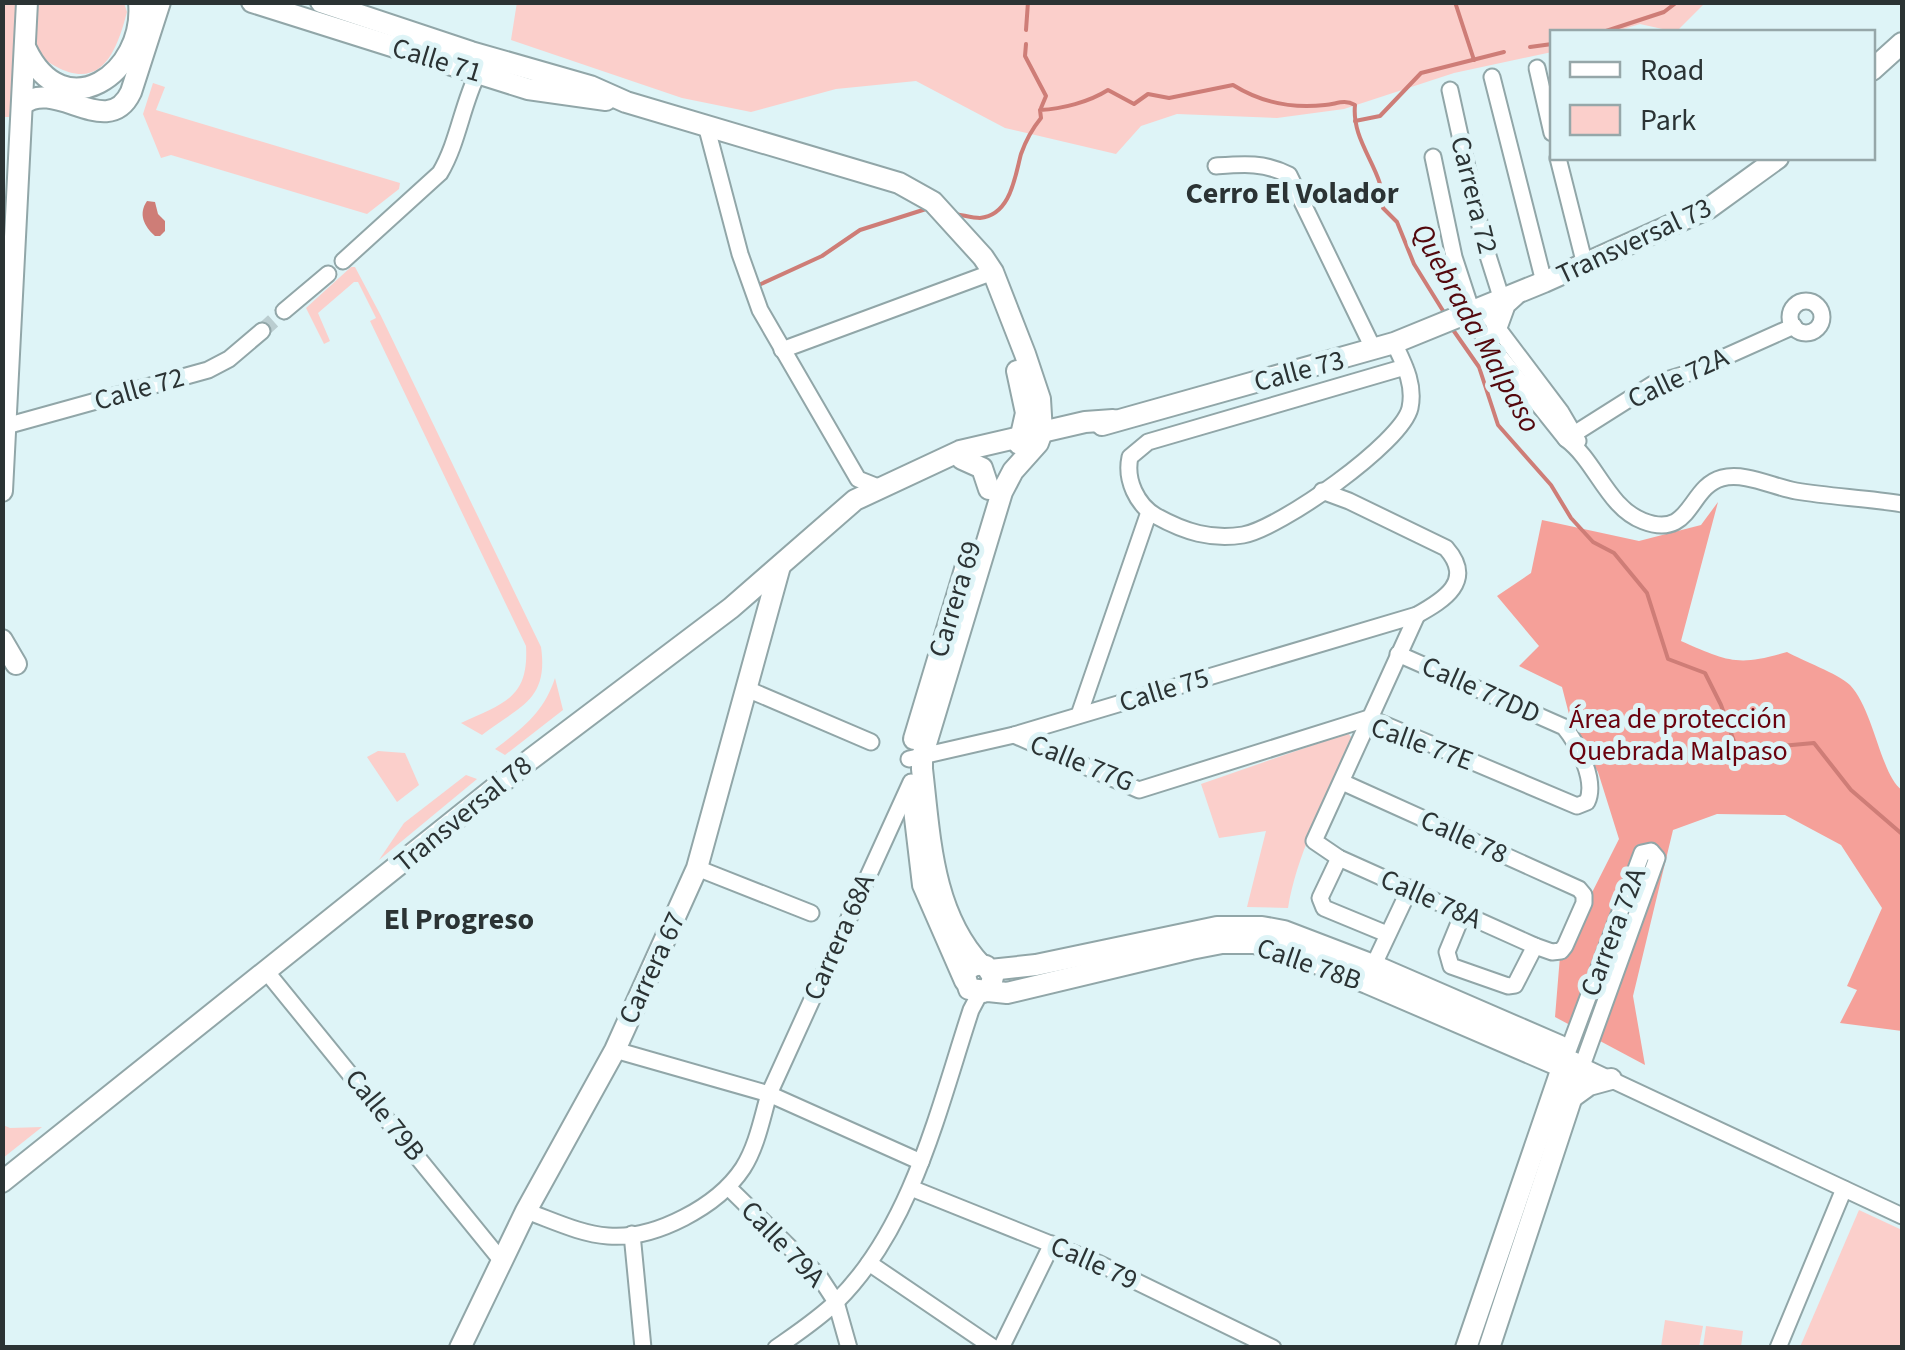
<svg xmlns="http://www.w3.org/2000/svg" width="1905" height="1350" viewBox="0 0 1905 1350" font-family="'Source Sans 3',sans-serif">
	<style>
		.green { fill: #fbcfcb }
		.forest { fill: #f5a099 }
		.water { fill: #ce7d77 }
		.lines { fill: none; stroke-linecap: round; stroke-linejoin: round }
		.stream { stroke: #ce7d77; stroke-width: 4 }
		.minor-tunnel { stroke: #bacdd0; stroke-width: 15; stroke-dasharray: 15 8; stroke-linecap: butt }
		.minor-casing { stroke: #91a6a8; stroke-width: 19 }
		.major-casing { stroke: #91a6a8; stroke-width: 24 }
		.minor { stroke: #fff; stroke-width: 15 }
		.major { stroke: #fff; stroke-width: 20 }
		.labels { text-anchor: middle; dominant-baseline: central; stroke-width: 10; stroke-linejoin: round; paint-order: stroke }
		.street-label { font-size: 28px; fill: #2b3334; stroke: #def4f7 }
		.park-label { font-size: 28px; fill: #6a020e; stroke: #def4f7 }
		.neighbourhood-label { font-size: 30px; font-weight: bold; fill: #2b3334; stroke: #def4f7 }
		.water-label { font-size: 30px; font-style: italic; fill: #53080d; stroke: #def4f7 }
	</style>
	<rect width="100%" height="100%" fill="#def4f7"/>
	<g class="green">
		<polygon points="517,2 1704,2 1705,3 1676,32 1640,24 1613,32 1552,32 1552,52 1454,73 1344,109 1277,118 1177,114 1141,126 1116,154 1005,128 916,81 836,89 751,112 682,98 511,40"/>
		<polygon points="3,3 17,3 13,117 3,117"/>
		<path d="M37 3H124L127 12C117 50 102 92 55 66 45 61 38 54 35 42 33 30 36 15 37 3Z"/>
		<polygon points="153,83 165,87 156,110 400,183 399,189 367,214 171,155 161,158 143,114"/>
		<path d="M351 267H355L381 316 541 647C549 702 517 707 482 735L461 723C503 703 529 699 526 646L370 321 376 318 358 282H354L318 313 330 341 324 344 306 308Z"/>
		<path d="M555 678 563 710 505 755 495 749C523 728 544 712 555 678Z"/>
		<path d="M1348 733 1354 741C1329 795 1298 848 1288 908L1247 907 1266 831 1219 838 1201 784Z"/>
		<polygon points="378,751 405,753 419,785 397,802 367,757"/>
		<polygon points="466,775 477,779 379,860 404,823"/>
		<polygon points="3,1125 10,1128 42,1127 3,1158"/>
		<polygon points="1859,1210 1902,1230 1902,1347 1800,1347"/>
		<polygon points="1665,1320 1703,1326 1699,1347 1661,1347"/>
		<polygon points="1706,1326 1743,1331 1741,1347 1703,1347"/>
	</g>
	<path class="forest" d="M1718 502 1681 641C1727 661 1737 667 1787 652 1803 661 1837 673 1850 685 1874 710 1881 776 1902 790V1031L1840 1023 1857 990 1847 986 1882 908 1841 845 1785 815 1717 814 1673 830 1633 996 1645 1065 1555 1017 1560 956 1619 839 1598 772 1571 722 1562 687 1519 666 1539 646 1497 596 1531 573 1542 520 1639 541 1701 525Z"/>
	<path class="water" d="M147 201 155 202 158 214 165 221V231L160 236H155C144 226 138 214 147 201Z"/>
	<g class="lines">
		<g class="stream">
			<polyline points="1455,2 1474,60"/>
			<polyline points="1026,30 1028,2"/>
			<polyline points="1603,32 1664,12 1677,2"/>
			<polyline points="1026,44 1025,56 1046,96 1041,108"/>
			<polyline points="1530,47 1552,44"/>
			<polyline points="1355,121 1380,116 1421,73 1504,52"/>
			<path d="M955 214C963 215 972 218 980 218 1011 215 1015 176 1021 154 1026 140 1032 129 1041 118L1040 110C1062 109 1089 102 1108 90L1134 104 1148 94 1169 98 1233 85C1262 103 1291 109 1325 105 1337 104 1344 99 1355 105 1351 144 1386 171 1383 208L1397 222 1414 264 1445 314"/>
			<polyline points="761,284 822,256 860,230 926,209"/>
			<polyline points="1451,327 1479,367 1498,425 1551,485 1571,518 1593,542 1614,553 1647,593 1668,659 1705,673 1721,705 1737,750 1814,743 1851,790 1902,834"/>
		</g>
		<polyline class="minor-tunnel" points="262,331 284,311"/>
		<defs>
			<g id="minor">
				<polyline points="1537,68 1552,133"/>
				<polyline points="1492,77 1544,282"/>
				<polyline points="1450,90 1483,240 1502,300"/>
				<polyline points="706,125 740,254 760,310 858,479 878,487"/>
				<polyline points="1433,157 1454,257 1472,312"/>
				<polyline points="1558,158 1585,265"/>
				<path d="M1216 166C1243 164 1264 162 1289 175L1374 350"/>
				<path d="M343 261 440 173C458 143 462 105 478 73"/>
				<circle cx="1806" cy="317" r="16"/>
				<polyline points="284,311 328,274"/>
				<path d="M1466 314 1566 439C1596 461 1607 507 1643 521 1692 540 1688 487 1722 478 1745 472 1773 487 1796 491 1832 497 1867 498 1902 504"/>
				<polyline points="1490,318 1561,412 1578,441"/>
				<path d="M1394 343C1404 364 1415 384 1410 408 1402 443 1279 529 1243 535 1211 540 1185 532 1156 516 1137 505 1125 480 1130 457L1148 442 1405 367"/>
				<polyline points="782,350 993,272"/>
				<polyline points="6,426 208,370 229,359 262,331"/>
				<polyline points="1566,439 1653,384 1689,373 1794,326"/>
				<polyline points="747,689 871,742"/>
				<polyline points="1079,715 1149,512"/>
				<path d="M1014 735 1139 790 1369 718 1577 806 1587 802C1597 781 1578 744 1564 727L1398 654"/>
				<path d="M909 759 1014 735 1417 615C1444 600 1475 581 1446 548L1349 501 1322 491"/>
				<polyline points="1342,782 1579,889 1584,895 1584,903 1565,946 1561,951 1552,952 1535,946 1339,858 1314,841 1417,615"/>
				<polyline points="1339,858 1320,898 1324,908 1387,934"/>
				<polyline points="697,868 811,913"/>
				<polyline points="1463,913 1447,952 1451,966 1508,986 1515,985 1535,946"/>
				<polyline points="266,971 501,1260"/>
				<polyline points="1369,975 1410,888"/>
				<polyline points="615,1050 769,1094 921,1162"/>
				<polyline points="1565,1059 1642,853 1651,851 1657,858 1582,1066 1902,1216"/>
				<polyline points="728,1187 819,1276 836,1302 849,1348"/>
				<polyline points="911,1188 1098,1263 1273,1348"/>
				<path d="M526 1211C552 1220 580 1234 608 1236 655 1240 718 1206 743 1168 757 1146 762 1118 769 1094L911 782"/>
				<polyline points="632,1234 643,1348"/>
				<polyline points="869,1263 994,1348"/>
				<path d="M776 1348C796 1334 820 1318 837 1301 912 1227 939 1107 971 1010L980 993"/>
				<polyline points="1001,1348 1052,1244"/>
				<polyline points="1778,1348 1844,1189"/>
			</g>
			<g id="major">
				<polyline points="252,2 528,89 606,100"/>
				<path d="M321 2 471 52 590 86 626 102 899 183 933 202 983 257 993 272 1025 354 1040 399 1042 432 1038 443 1013 471 1002 492 922 757V769C930 837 932 913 981 965"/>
				<path d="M26 49C64 129 146 74 139 2"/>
				<polyline points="1872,70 1902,43"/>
				<path d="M23 104C56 78 108 141 131 92L160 2"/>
				<polyline points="1497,326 1505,304 1515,295"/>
				<polyline points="1017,371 1026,413 1019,444"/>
				<polyline points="1102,425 1394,343 1544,282 1709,208 1778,158"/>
				<polyline points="962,459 982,468 989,489"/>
				<polyline points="2,491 27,2"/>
				<polyline points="2,640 16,664"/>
				<polyline points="914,739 969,556"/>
				<polyline points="912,792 923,885 965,981"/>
				<polyline points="990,970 1036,965 1217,927 1262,927 1284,931 1373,965 1560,1046 1565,1059"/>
				<path d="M983 992 990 988 993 977 986 966C976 963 968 966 965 976L969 989 1007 993 1191 949 1222 943H1254L1280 949 1367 983 1553 1063 1565 1059 1582 1066 1489 1348"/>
				<polyline points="1571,1098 1589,1085 1611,1079"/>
				<polyline points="2,1182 531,759 731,608 855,500 960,451 1085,422 1113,420"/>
				<polyline points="460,1348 526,1211 615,1050 697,868 780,566"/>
				<polyline points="1466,1348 1565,1059"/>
			</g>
		</defs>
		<use href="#minor" class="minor-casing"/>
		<use href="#major" class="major-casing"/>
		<use href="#minor" class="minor"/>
		<use href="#major" class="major"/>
	</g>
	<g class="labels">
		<g class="street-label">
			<text transform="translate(437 60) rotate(17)">Calle 71</text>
			<text transform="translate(1474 195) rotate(76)">Carrera 72</text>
			<text transform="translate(1634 241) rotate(-25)">Transversal 73</text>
			<text transform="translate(1299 371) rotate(-15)">Calle 73</text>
			<text transform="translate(1678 378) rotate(-25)">Calle 72A</text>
			<text transform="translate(139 389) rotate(-16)">Calle 72</text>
			<text transform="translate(955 599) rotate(-73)">Carrera 69</text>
			<text transform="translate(1164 690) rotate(-17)">Calle 75</text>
			<text transform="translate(1481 690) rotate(24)">Calle 77DD</text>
			<text transform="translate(1422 744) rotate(20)">Calle 77E</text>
			<text transform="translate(1082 763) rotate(22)">Calle 77G</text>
			<text transform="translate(463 814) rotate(-39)">Transversal 78</text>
			<text transform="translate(1464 837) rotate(24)">Calle 78</text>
			<text transform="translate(1431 899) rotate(24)">Calle 78A</text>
			<text transform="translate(1613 932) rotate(-69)">Carrera 72A</text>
			<text transform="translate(839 937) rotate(-66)">Carrera 68A</text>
			<text transform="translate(1309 964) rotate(19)">Calle 78B</text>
			<text transform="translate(652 968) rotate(-65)">Carrera 67</text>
			<text transform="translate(385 1115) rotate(51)">Calle 79B</text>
			<text transform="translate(783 1244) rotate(46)">Calle 79A</text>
			<text transform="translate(1094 1263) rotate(24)">Calle 79</text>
		</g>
		<g class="park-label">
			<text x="1678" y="719">Área de protección<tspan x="1678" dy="32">Quebrada Malpaso</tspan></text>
		</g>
		<g class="neighbourhood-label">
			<text x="1292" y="193">Cerro El Volador</text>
			<text x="459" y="919">El Progreso</text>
		</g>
		<g class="water-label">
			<text transform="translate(1476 328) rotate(61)">Quebrada Malpaso</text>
		</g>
	</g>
	<rect width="1905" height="1350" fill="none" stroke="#2b3334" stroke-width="10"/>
	<rect x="1550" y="30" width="325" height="130" fill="#def4f7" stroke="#96a7a9" stroke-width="2.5"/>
	<rect x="1570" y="62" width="50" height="15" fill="#ffffff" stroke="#96a7a9" stroke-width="2.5"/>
	<text x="1640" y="80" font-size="30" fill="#2b3334">Road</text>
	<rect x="1570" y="105" width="50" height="30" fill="#fbcfcb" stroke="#96a7a9" stroke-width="2.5"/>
	<text x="1640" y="130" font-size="30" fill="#2b3334">Park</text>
</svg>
